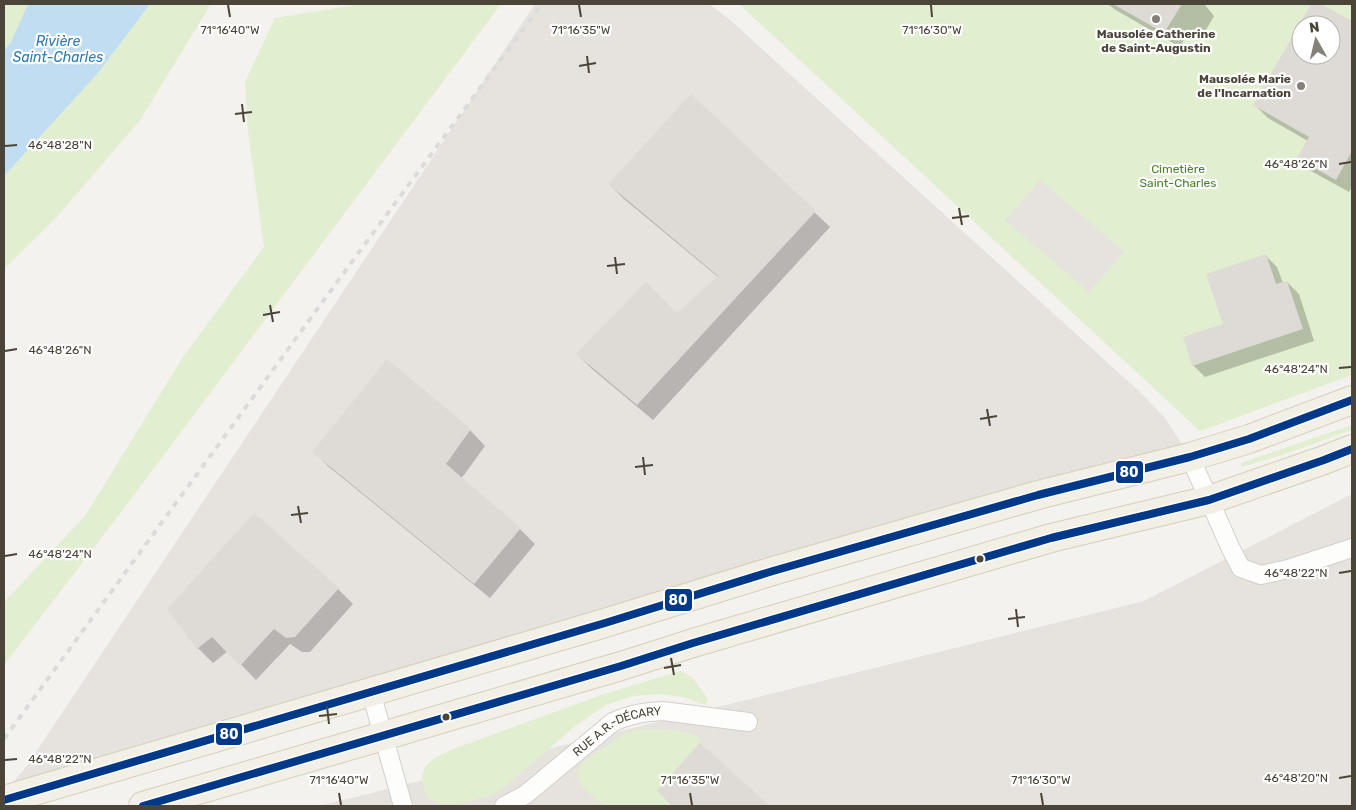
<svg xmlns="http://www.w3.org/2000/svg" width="1356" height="810" viewBox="0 0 1356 810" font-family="Rubik,sans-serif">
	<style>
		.industrial { fill: #e6e2de }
		.green { fill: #e1eecf; fill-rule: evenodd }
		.parking { fill: #e6e3df }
		.water { fill: #c0ddf1 }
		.shadow { fill: #0003; fill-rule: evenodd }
		.building { fill: #dedbd6; fill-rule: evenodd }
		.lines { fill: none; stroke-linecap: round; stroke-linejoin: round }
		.minor-casing { stroke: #d2d0cb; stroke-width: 20 }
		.primary-casing { stroke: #d6cebb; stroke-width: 30 }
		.minor { stroke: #fdfdfc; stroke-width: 18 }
		.primary { stroke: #f2efe6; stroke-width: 28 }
		.rail { stroke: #dbdbda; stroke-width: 4; stroke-dasharray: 6 6; stroke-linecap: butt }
		.bus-1-casing { stroke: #fff; stroke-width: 11 }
		.bus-1 { stroke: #013888; stroke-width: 8 }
		.ticks { fill: none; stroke: #4b4439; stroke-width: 2 }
		.poi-dot { fill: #868178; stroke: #fff; stroke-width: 2 }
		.bus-dot { fill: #4b4439; stroke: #fff; stroke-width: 2 }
		.labels { text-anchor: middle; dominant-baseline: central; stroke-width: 4.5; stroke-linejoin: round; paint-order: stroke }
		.poi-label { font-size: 12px; font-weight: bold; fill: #4b4439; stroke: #fff }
		.park-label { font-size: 12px; fill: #4a7f2a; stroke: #fff }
		.street-label { font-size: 12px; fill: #4b4439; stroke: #fff }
		.water-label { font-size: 14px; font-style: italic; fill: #2e7ab2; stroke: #fff }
		.ticks-label { font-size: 12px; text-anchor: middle; fill: #4b4439; stroke: #fff; stroke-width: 4.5; stroke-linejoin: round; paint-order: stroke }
		.line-badge { stroke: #fff; stroke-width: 2 }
		.badge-label { font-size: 14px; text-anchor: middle; font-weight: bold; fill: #fff }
	</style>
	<rect width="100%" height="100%" fill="#f4f2ee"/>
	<g class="industrial">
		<polygon points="535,4 709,4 729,19 1141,393 1165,418 1190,457 4,793 26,767"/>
		<polygon points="1352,494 1352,806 319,806 1144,601"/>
	</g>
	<g class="green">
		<polygon points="4,4 28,4 11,42 4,51"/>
		<polygon points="150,4 211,4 140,120 57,217 4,269 4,176 98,73"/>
		<polygon points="355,4 501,4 125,507 4,665 4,602 85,516 183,357 264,247 248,131 245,82 275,18 350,6"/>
		<path d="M739 4H1352V375L1200 431ZM1301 25H1331V55H1301Z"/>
		<polygon points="1352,425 1352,430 1282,455 1241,467 1241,463"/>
		<path d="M681 671 692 677 708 699 705 705 683 697 660 694 633 696 606 705 575 726 511 782 494 794 471 801 457 804H442L428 799C427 794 424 790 423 785 418 763 437 757 453 749L604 694Z"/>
		<path d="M644 729C663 730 687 728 702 740L657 791 673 806H604L582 787 578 780 577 772 582 763 625 733Z"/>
	</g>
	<g class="parking">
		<polygon points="1040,180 1124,252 1089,292 1005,220"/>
		<polygon points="809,703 925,806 777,806 732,766 786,706"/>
		<polygon points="1039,788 1058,806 1022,806"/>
	</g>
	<polygon class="water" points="28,4 150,4 98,73 4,176 4,51 11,42"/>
	<g class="shadow">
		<polygon points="1108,4 1205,4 1205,5 1214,16 1203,35 1188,33 1180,47 1114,9"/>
		<path d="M1313 4H1319L1352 23V187L1349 192 1311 171 1298 158 1308 141 1268 118 1255 105ZM1301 25H1331V55H1301Z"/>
		<polygon points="691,96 830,227 653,420 592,369 577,354 677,315 718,277 624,199 609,184"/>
		<polygon points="1265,255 1277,267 1283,283 1287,282 1299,294 1314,341 1205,377 1193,365 1224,325"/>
		<polygon points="470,430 485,446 461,479 520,529 535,544 490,598 329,467 314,452"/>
		<polygon points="254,515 338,589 353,604 310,652 302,652 290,644 256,680 228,651 213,663 198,648"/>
		<polygon points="700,745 768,806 673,806 658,791"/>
	</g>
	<g class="building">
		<polygon points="1113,4 1182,4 1164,33"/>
		<path d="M1311 4H1321L1352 21V151L1336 180 1297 158 1309 137 1253 105ZM1301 25H1331V55H1301Z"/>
		<polygon points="691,94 816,211 637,405 576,354 646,282 677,313 718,276 608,184"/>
		<polygon points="1266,254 1276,284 1287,281 1303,329 1192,366 1183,337 1223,324 1206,274"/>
		<polygon points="387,359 471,429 446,464 521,528 474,584 312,452"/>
		<polygon points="254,513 339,588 295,637 286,638 274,629 240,666 212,637 197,649 167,609"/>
		<polygon points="700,743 770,806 673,806 657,791"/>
	</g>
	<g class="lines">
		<defs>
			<g id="minor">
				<polyline points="1190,457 1231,549 1241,568 1261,575 1288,569 1352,548"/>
				<polyline points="371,692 403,806"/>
				<path id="s1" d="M504 806 525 795 613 722C631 714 644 712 663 711L748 722"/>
			</g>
			<g id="primary">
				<polyline points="4,800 605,623 773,571 1038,495 1190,457 1249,439 1352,400"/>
				<polyline points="143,806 383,736 621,666 693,643 1051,538 1209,500 1324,460 1352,449"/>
			</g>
		</defs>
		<use href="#minor" class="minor-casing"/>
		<use href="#primary" class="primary-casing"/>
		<use href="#minor" class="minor"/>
		<use href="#primary" class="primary"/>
		<polyline class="rail" points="4,739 340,278 542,4"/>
		<defs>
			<g id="bus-1">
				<polyline points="4,800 605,623 773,571 1038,495 1190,457 1249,439 1352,400"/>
				<polyline points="143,806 621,666 693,643 1051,538 1209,500 1324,460 1352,449"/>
			</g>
		</defs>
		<use href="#bus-1" class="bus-1-casing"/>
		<use href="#bus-1" class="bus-1"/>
	</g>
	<path class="ticks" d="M228 5 230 17M579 5 581 17M931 5 932 17M587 56 589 73M579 66 596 63M242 104 244 122M235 114 252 112M5 146 17 145M1339 164 1351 162M959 208 962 225M952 218 969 216M615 257 617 274M607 266 625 264M270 305 273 322M263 315 280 312M5 351 17 349M1339 368 1351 367M987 409 990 426M980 419 997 416M643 457 645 475M635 467 653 465M298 506 301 523M291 515 308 513M5 556 17 554M1339 573 1351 571M1016 609 1018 627M1008 619 1025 617M671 658 674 675M664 668 681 665M327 706 329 724M319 716 337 714M5 760 17 759M1339 778 1351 776M339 793 341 805M690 793 692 805M1041 793 1043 805"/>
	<g class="poi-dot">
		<circle cx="1156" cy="19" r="5"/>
		<circle cx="1301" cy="86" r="5"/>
	</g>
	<g class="bus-dot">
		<circle cx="980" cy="559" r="4.5"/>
		<circle cx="446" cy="717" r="4.5"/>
	</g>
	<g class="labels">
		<g class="poi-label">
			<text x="1156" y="34">Mausolée Catherine<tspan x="1156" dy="14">de Saint-Augustin</tspan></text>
			<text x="1291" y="79" text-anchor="end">Mausolée Marie<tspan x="1291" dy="14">de l'Incarnation</tspan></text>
		</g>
		<g class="park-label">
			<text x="1178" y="169">Cimetière<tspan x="1178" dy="14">Saint-Charles</tspan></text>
		</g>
		<g class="street-label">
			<text stroke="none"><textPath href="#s1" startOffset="138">RUE A.R.-DÉCARY</textPath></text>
		</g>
		<g class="water-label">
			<text x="58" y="41">Rivière<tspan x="58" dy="16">Saint-Charles</tspan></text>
		</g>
	</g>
	<g class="ticks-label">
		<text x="230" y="34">71°16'40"W</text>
		<text x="581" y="34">71°16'35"W</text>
		<text x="932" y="34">71°16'30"W</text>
		<text x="60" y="149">46°48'28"N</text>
		<text x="1296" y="168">46°48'26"N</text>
		<text x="60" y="354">46°48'26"N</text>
		<text x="1296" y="373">46°48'24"N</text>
		<text x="60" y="558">46°48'24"N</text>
		<text x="1296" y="577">46°48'22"N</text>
		<text x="60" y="763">46°48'22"N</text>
		<text x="1296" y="782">46°48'20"N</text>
		<text x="339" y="784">71°16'40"W</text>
		<text x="690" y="784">71°16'35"W</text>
		<text x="1041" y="784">71°16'30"W</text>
	</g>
	<g class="line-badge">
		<rect x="1115" y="460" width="29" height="24" rx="5" fill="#013888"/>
		<rect x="664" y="588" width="29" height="24" rx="5" fill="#013888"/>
		<rect x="215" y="722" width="28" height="24" rx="5" fill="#013888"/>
	</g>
	<g class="badge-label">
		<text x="1129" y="477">80</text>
		<text x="678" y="605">80</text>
		<text x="229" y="739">80</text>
	</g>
	<rect width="1356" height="810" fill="none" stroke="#4b4439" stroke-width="10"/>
	<g transform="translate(1316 40) rotate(352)"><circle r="24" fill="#ffffff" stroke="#b7b4b0"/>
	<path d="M0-4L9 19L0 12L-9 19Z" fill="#868178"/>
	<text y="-8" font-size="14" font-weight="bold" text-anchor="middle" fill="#4b4439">N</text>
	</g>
</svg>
